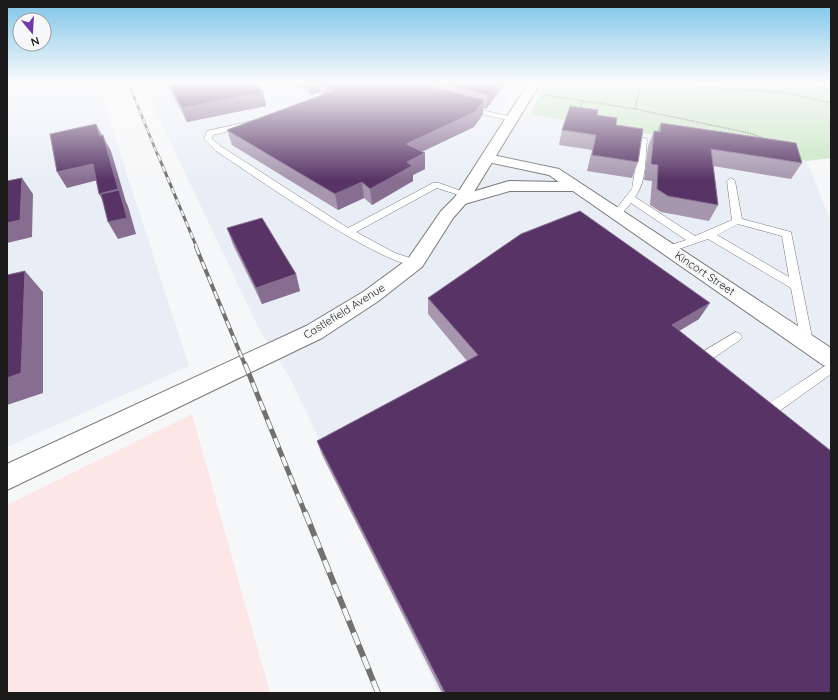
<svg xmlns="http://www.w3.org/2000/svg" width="838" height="700" viewBox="0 0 838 700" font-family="Quicksand,sans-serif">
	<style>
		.commercial { fill: #fde7e6 }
		.built { fill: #e9eef6 }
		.green { fill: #c7e6c1 }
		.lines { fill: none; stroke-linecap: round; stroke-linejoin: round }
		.lane-casing { stroke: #78797a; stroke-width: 1 }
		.street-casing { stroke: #78797a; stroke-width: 2 }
		.secondary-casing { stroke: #78797a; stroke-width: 2 }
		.path { stroke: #818182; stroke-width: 1.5; stroke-dasharray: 1.5 1; stroke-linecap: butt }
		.lane { fill: #fff; fill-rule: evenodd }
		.street { fill: #fff; fill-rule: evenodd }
		.secondary { fill: #fff; fill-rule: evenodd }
		.rail-far4-casing { stroke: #717172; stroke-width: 2.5 }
		.rail-far3-casing { stroke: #717172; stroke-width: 3 }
		.rail-far2-casing { stroke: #717172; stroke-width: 4 }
		.rail-far1-casing { stroke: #717172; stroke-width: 5 }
		.rail-casing { stroke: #717172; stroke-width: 6 }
		.rail-far4 { stroke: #f6f7f8; stroke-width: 1.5; stroke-dasharray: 5; stroke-linecap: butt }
		.rail-far3 { stroke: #f6f7f8; stroke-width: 2; stroke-dasharray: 6; stroke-linecap: butt }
		.rail-far2 { stroke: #f6f7f8; stroke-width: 2.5; stroke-dasharray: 8; stroke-linecap: butt }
		.rail-far1 { stroke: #f6f7f8; stroke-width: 3.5; stroke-dasharray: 10; stroke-linecap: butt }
		.rail { stroke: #f6f7f8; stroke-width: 4.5; stroke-dasharray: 13; stroke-linecap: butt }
		.wall { fill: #a696ae }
		.shaded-wall { fill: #876e91 }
		.building { fill: #573465; stroke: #876e91 }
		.labels { text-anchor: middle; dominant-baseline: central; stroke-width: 4; stroke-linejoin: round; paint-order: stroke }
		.street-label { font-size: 11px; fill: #1b1b1c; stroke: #f6f7f8 }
	</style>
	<rect width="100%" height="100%" fill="#f6f7f8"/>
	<polygon class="commercial" points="192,414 270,693 7,693 7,505"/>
	<g class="built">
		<polygon points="14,82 97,82 189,366 7,447 7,88"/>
		<polygon points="142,82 520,82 498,115 530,114 807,161 831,222 831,693 439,693 291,380 258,327"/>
	</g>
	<polygon class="green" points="546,82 783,82 831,86 831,158 807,161 530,114"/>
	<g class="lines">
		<defs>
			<g id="lane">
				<polygon points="338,87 341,89 340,90 315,97 312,95"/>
				<polygon points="464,106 512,117 516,119 512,121 464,110"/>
				<path d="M252 121H255V125L213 135 212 139 222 147 348 228 433 183H439L470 194 465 197 437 188 356 232 395 253 419 261 420 263 419 265C391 273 247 171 216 151L204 139 207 131Z"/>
				<path d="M640 137 647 139C645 158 647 181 635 197L695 236 732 220 727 181 731 178 735 181 742 219 791 232 813 342 812 345 807 347 802 345 801 342 791 288 708 239 673 251H665L664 249 665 247 686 240 631 203 620 216H614L612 214 632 189ZM738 224 782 236 789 277 717 235Z"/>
				<path d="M736 332 740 334 742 337 740 340 712 359 716 365 714 369C706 371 699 366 695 359L697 355Z"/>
				<polygon points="831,362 831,374 774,415 769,417 756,409 754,405 756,401 761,399 769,403"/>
			</g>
			<polygon id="street" points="488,154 559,169 831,348 831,368 823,365 573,191 510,191 461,205 455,203 453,200 455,197 509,181 559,182 549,175 483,161 481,158 483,155"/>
			<polygon id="secondary" points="529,82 541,82 469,200 453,218 422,267 377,302 322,338 7,490 7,464 306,326 363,292 408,259 441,211 455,197"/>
		</defs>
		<use href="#lane" class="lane-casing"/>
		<use href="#street" class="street-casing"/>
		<use href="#secondary" class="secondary-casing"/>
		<g class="path">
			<polyline points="636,82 788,93 831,103"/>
			<polyline points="814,82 819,87 831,91"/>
			<polyline points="546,95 635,109 749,133 763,138"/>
			<polyline points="635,109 641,83"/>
			<polyline points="579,110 583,101"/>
		</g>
		<use href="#lane" class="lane"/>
		<use href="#street" class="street"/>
		<use href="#secondary" class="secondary"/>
		<defs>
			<polyline id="rail-far4" points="128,82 158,156"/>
			<polyline id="rail-far3" points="158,155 197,248"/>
			<polyline id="rail-far2" points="196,247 245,365"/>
			<polyline id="rail-far1" points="245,364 305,513"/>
			<polyline id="rail" points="305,512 378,693"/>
		</defs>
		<use href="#rail-far4" class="rail-far4-casing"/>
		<use href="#rail-far3" class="rail-far3-casing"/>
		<use href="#rail-far2" class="rail-far2-casing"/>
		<use href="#rail-far1" class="rail-far1-casing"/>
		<use href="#rail" class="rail-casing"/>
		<use href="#rail-far4" class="rail-far4"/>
		<use href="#rail-far3" class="rail-far3"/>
		<use href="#rail-far2" class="rail-far2"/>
		<use href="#rail-far1" class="rail-far1"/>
		<use href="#rail" class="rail"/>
	</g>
	<g class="wall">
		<polygon points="166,82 254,82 263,92 266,106 187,122"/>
		<polygon points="286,82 505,82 505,84 486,109 483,108 483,114 474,127 422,152 425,169 413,175 413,181 372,205 364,198 338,210 232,145 227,130 321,95 321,91 311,94"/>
		<polygon points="597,115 616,125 638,162 632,178 587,171 592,150 559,145 562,130"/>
		<polygon points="661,123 802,163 791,179 713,166 718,205 709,221 661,212 650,205 652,181 644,180 648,146 654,131 657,131"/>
		<polygon points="227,228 296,274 300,291 262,304 233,245"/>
		<polygon points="428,298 699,319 679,331 831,693 442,693 322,455 317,441 467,361 428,314"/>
	</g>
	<g class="shaded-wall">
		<polygon points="309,82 339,82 319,83 321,91 311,94"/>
		<polygon points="498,82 505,82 505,84 486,109 488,95"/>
		<polygon points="263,92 266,106 187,122 182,108"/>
		<polygon points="484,100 483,114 474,127 406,159 406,144"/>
		<polygon points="96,124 111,151 126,202 128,206 136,234 118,239 108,222 109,210 99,194 100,136"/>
		<polygon points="425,153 425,169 413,175 413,181 372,205 370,189 407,162"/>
		<polygon points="93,164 102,179 67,188 57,172"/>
		<polygon points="22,178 33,194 32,237 7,243 7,223"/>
		<polygon points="362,182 364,198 338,210 335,194"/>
		<polygon points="25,271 43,292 43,393 7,405 7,378"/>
		<polygon points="296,274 300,291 262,304 256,288"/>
		<polygon points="710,303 699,319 662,341 672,325"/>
	</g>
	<g class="building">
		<polygon points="168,82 254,82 263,92 182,108"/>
		<polygon points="326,82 409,82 419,83 484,100 475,112 406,144 425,153 407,162 412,166 370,189 362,182 335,194 227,130 333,91 320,85 319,83"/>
		<polygon points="438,82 498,82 488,95"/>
		<polygon points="570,106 598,110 597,115 617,118 616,125 643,129 638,162 592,155 596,135 562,130"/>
		<polygon points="661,123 796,143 802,163 711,149 718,205 668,196 657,189 658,165 651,164 654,131 660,132"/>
		<polygon points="96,124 100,136 103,135 118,189 99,194 93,164 57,172 50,134"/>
		<polygon points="22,178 20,220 7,223 7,181"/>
		<polygon points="119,190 127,218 108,222 101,194"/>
		<polygon points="580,211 710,303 672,325 831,451 831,693 445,693 317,441 478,355 428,298 521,234"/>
		<polygon points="262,218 296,274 256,288 227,228"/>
		<polygon points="25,271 21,373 7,378 7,275"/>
	</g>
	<linearGradient id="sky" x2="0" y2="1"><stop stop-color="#7dc4e9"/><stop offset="0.46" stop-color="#fbfbfc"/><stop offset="1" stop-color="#fbfbfc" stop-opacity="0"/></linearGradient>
	<rect width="838" height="180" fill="url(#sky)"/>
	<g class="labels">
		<g class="street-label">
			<text transform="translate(705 273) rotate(34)">Kincort Street</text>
			<text transform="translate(344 311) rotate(-32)">Castlefield Avenue</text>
		</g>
	</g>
	<rect width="838" height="700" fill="none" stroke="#1b1b1c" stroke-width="16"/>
	<g transform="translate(32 32) rotate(162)"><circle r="19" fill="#f6f7f8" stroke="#9e9fa0"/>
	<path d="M0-3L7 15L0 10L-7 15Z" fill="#7337ad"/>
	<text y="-6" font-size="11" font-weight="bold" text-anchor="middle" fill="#1b1b1c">N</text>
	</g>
</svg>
